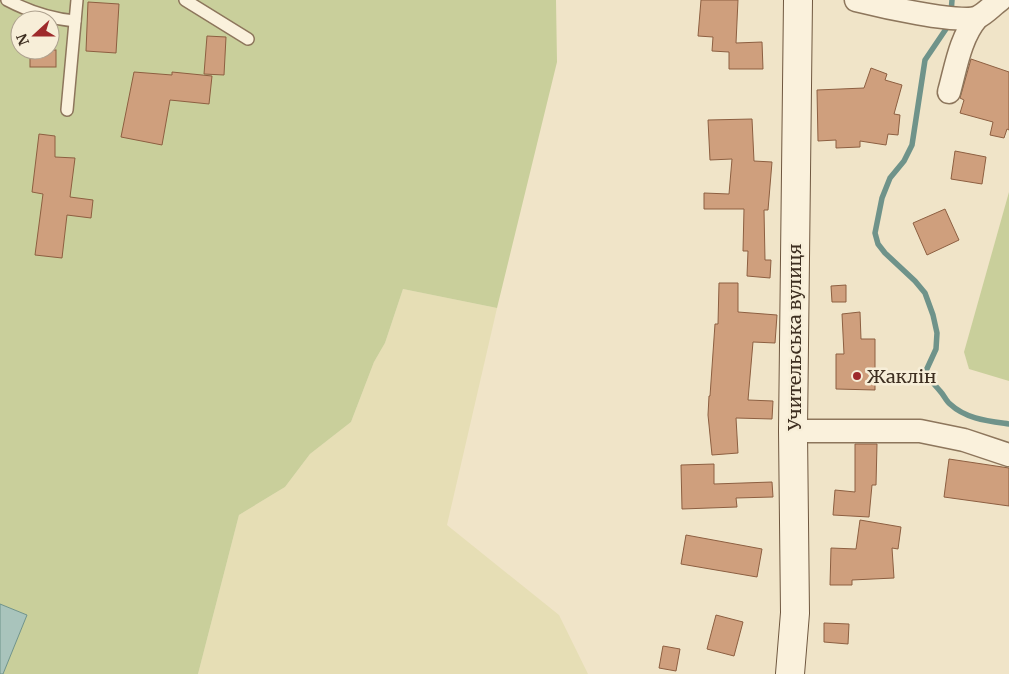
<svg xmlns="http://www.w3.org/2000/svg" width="1009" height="674" viewBox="0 0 1009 674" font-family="Merriweather,serif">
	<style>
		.farmland { fill: #e6deb5 }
		.green { fill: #c9cf9b; fill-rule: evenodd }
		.water { fill: #a9c4bc; stroke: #6f938a }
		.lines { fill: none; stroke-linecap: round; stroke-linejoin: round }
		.stream { stroke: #6f938a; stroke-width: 5.5 }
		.building { fill: #cf9f7d; stroke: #8d5f41 }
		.service-casing { stroke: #8d765c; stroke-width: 14 }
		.minor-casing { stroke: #8d765c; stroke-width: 25 }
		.secondary-casing { stroke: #6f573f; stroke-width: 30 }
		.service { stroke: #faf1dc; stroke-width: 11 }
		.minor { stroke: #faf1dc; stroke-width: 22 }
		.secondary { stroke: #faf1dc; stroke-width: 28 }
		.poi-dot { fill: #9e2a2b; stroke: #f7eed8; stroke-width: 2 }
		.labels { text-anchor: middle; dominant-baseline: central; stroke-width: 5; stroke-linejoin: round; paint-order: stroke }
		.street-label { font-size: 18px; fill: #3d2e20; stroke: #f7eed8 }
		.poi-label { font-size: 18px; fill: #3d2e20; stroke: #f7eed8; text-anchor: start }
	</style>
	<rect width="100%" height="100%" fill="#f0e4c8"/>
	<polygon class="farmland" points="403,289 497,308 447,525 559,615 588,674 198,674 239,515 285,487 310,454 351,422 374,362 385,343"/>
	<g class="green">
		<path d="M0 0H556L557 62 497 308 403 289 385 343 374 362 351 422 310 454 285 487 239 515 198 674H3L27 615 0 604ZM20 20H50V50H20Z"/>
		<polygon points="1009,192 1009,381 969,369 964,352"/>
	</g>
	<polygon class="water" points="0,604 27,615 3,674 0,674"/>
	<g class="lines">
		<g class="stream">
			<polyline points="951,13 952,0"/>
			<path d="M949 22 948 26 925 60 912 145 904 161 890 178 882 198 875 233 878 244 885 253 915 281 925 293 933 315 937 333 936 349 925 373C930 380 935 385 940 391 944 395 946 401 950 404 966 419 988 421 1009 424"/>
		</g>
	</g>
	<g class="building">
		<polygon points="701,0 738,0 736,43 762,42 763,69 729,69 729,52 712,51 713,37 698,36"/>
		<polygon points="88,2 119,4 116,53 86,51"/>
		<polygon points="207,36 226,37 224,75 204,74"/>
		<rect x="30" y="50" width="26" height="17"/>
		<polygon points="971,59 1009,72 1009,130 1007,129 1004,138 990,135 993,122 960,113 964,100 960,98"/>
		<polygon points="871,68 887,74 885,80 902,85 894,114 900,115 898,135 888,134 886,145 860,141 860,147 836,148 836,140 818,141 817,90 864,88"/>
		<polygon points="134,72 172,75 172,72 212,76 209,104 170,100 162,145 121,137"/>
		<polygon points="752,119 754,161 772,162 768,210 764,210 765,260 771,260 770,278 747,276 748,251 743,251 744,209 704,209 704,193 729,194 732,159 710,160 708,120"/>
		<polygon points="39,134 55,136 55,157 75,158 70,197 93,200 91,218 67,215 62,258 35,255 43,194 32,192"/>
		<polygon points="955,151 986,157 982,184 951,179"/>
		<polygon points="945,209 959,240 927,255 913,223"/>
		<polygon points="719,283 738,283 738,312 777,315 775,343 753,342 748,400 773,401 772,419 736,418 738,453 712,455 708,415 709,396 710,396 715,324 718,324"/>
		<polygon points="846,285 846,302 832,302 831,286"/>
		<polygon points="860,312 861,339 875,339 875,390 836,389 836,354 844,354 842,314"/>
		<polygon points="855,444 877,444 876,485 872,485 869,517 833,515 835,490 855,492"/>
		<polygon points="949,459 1009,468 1009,506 944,497"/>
		<polygon points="714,464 714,484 772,482 773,497 736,498 737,507 682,509 681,465"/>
		<polygon points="860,520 901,527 898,549 892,548 894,578 852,580 852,585 830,585 831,548 856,549"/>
		<polygon points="686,535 762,549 757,577 681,564"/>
		<polygon points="716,615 743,622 734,656 707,649"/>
		<polygon points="824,623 849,624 848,644 824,642"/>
		<polygon points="663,646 680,649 676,671 659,668"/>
	</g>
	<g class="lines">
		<defs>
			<g id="service">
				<path d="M7 0C28 11 52 19 75 21"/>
				<polyline points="185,0 248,39"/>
				<polyline points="67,110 77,0"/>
			</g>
			<g id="minor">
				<path d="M856 0C876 5 962 25 978 17 986 13 993 5 1000 0"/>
				<path d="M949 92C956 67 960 38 977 18"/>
				<polyline points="793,431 920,431 964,440 1009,455"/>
			</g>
			<polyline id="secondary" points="790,674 795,613 793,431 798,0"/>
		</defs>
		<use href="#service" class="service-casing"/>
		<use href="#minor" class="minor-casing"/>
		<use href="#secondary" class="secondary-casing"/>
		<use href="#service" class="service"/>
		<use href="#minor" class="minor"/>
		<use href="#secondary" class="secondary"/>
	</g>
	<circle class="poi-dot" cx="857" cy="376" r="5"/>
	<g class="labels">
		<g class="street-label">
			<text transform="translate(794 337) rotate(-90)">Учительська вулиця</text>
		</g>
		<g class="poi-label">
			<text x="867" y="376">Жаклін</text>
		</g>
	</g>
	<g transform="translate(35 35) rotate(249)"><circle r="24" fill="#f7eed8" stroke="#ada18e"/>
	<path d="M0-4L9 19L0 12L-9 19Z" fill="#9e2a2b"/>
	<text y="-8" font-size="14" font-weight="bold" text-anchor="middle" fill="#3d2e20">N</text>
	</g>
</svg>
